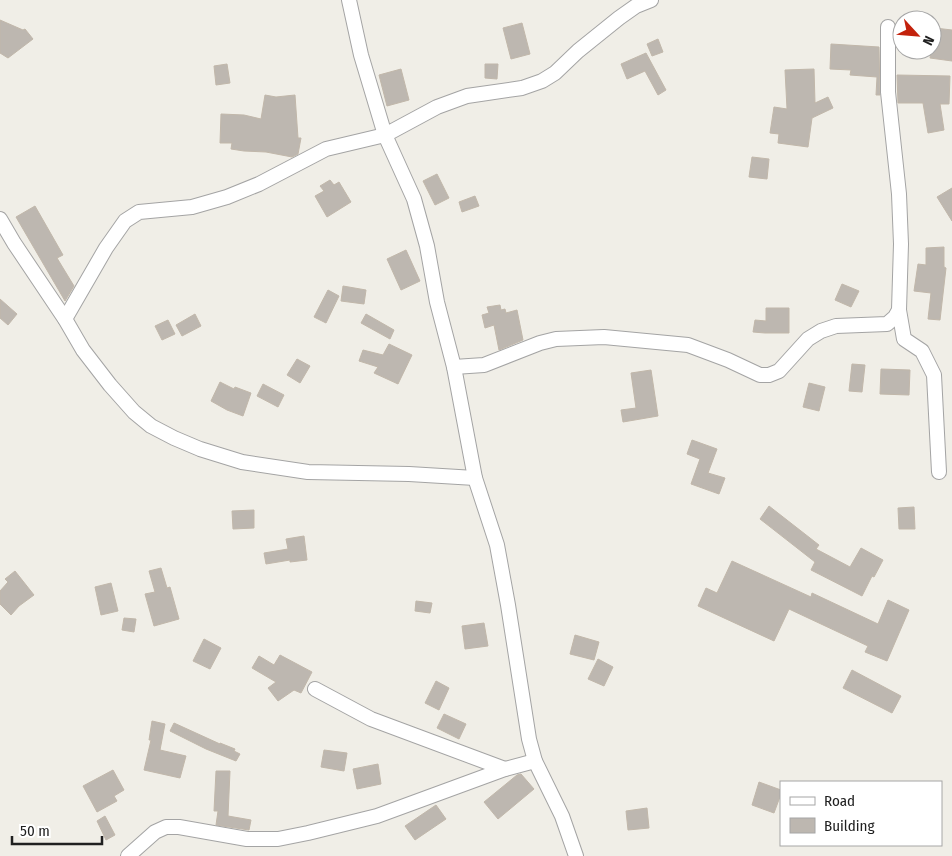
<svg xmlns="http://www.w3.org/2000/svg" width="952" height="856" viewBox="0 0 952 856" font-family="'Fira Sans Condensed',sans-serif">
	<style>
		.building { fill: #bdb7b0; stroke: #c1b7aa }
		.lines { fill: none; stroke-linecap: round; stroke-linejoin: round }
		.minor-casing { stroke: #a4a4a4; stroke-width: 16 }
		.minor { stroke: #fff; stroke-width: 14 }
	</style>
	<rect width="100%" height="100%" fill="#f0eee7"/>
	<g class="building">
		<polygon points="0,20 23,30 25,29 33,39 8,58 0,53"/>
		<polygon points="522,23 530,54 511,59 503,28"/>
		<polygon points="935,28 952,30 952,61 930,58"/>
		<polygon points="658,39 663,52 652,56 647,44"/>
		<polygon points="831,44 879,47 880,95 876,95 877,77 850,75 851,70 830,69"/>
		<polygon points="646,53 666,90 658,95 645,71 627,79 621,64"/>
		<polygon points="227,64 230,83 216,85 214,66"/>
		<polygon points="485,64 498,64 497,79 485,78"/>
		<polygon points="401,69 409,100 387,106 379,75"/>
		<polygon points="814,69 815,103 828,97 833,108 812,118 808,147 778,143 779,134 770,133 774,107 787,109 785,70"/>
		<polygon points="897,75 950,76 949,104 940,104 944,130 928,133 923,103 898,103"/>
		<polygon points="265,95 276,97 295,95 298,138 301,138 298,154 292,157 266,152 244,151 231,149 232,143 220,143 221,114 244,115 261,119"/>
		<polygon points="752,157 769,159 767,179 749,177"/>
		<polygon points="437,174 449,198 435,205 423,181"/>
		<polygon points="330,180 334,185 339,182 351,202 327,217 315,196 324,191 320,186"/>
		<polygon points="952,188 952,221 937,197"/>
		<polygon points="475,196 479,206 462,212 459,202"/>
		<polygon points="35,206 63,255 57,258 74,286 65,301 16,217"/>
		<polygon points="944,247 944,267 946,268 940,320 928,319 931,293 914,291 918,264 926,265 926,248"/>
		<polygon points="406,250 420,281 401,290 387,259"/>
		<polygon points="842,284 859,291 851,307 835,300"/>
		<polygon points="343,286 366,290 364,304 341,301"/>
		<polygon points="328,290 339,296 326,323 314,317"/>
		<polygon points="0,299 17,314 8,325 0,318"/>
		<polygon points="500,305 501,310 505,309 506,313 517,310 523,340 499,350 494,325 485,328 482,315 489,313 487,307"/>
		<polygon points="766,308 789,308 789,333 765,333 753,332 755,320 766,321"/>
		<polygon points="195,314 201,326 182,336 176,325"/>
		<polygon points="366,314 394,330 390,339 361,323"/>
		<polygon points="168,320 175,334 162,340 155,326"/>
		<polygon points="389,344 412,355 398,384 374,373 378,367 359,361 363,350 383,355"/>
		<polygon points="297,359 310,366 300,383 287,375"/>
		<polygon points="852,364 865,365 862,392 849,391"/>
		<polygon points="881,369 910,370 909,395 880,394"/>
		<polygon points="651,370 658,416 623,422 621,410 636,408 631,373"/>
		<polygon points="220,382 234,389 235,387 251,393 243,416 227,410 211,401"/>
		<polygon points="809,383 825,387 819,411 803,407"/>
		<polygon points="263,384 284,395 278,407 257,396"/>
		<polygon points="692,440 717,449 708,473 725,478 719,494 691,484 700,459 687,454"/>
		<polygon points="769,506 819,545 816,549 850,567 861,548 883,560 874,577 872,576 862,596 811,570 815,562 760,519"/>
		<polygon points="914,507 915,529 899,529 898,508"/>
		<polygon points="254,510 254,528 233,529 232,511"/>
		<polygon points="304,536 307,560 290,562 290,560 266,564 264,553 288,549 286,539"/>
		<polygon points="732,561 811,597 812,593 878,624 888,600 909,610 887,661 865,652 868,646 789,609 774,641 698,606 706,588 717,593"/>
		<polygon points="161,568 167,588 170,587 179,619 154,626 145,594 155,592 149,571"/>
		<polygon points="15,571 34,595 19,606 11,615 0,604 0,591 8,582 5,579"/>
		<polygon points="111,583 118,611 101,615 95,587"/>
		<polygon points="416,601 432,603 430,613 415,611"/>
		<polygon points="124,618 136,619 134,632 122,630"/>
		<polygon points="484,623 488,646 465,649 462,626"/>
		<polygon points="575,635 599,642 594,660 570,654"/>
		<polygon points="204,639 221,648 210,669 193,661"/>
		<polygon points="280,655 312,672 301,693 294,690 278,701 268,688 276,682 252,668 259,656 274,665"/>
		<polygon points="598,659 613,667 604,686 588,679"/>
		<polygon points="852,670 901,696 892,713 843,688"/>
		<polygon points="436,681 449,688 439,710 425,703"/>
		<polygon points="444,714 466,724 459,739 437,728"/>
		<polygon points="152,721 165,724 160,750 186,756 180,778 144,770 151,740 149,740"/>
		<polygon points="174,723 220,744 220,743 235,749 234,751 240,754 236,761 206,749 170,731"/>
		<polygon points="324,750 347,753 344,771 321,767"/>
		<polygon points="378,764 381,784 357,789 353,769"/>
		<polygon points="113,770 124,790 114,796 117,801 97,812 83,786"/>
		<polygon points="216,771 230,771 228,816 251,820 249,830 216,825 218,811 214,811"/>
		<polygon points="521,774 534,789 498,819 484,802 517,775"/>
		<polygon points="759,782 781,790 781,794 774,813 752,805"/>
		<polygon points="436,805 446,819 415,840 405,826"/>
		<polygon points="647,808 649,828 628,830 626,811"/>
		<polygon points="105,816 115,835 106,840 97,821"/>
	</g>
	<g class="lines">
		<defs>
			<g id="minor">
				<polyline points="349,0 361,55 385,135 414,199 427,246 437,302 454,367 475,478 497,545 508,605 529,739 535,761 562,816 576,856"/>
				<polyline points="0,219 14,243 65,319 83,350 110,385 134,412 151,426 174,438 200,449 242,462 308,472 409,474 475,478"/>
				<polyline points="899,310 904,339 922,351 934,375 939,472"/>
				<polyline points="65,319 106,248 125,221 139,212 192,207 227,197 259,184 326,149 385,135 437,107 467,96 522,88 542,81 555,73 578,51 619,18 636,6 651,0"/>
				<polyline points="454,367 484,365 540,343 556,339 604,337 688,345 728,360 760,375 769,375 779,371 808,339 821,331 836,326 887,324 895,317 899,310 901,244 899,194 888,92 888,27"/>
				<polyline points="315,689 371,719 505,769"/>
				<polyline points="128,856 155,832 166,827 179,827 247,839 278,839 308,833 377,816 505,769 535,761"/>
			</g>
		</defs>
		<use href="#minor" class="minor-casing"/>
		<use href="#minor" class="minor"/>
	</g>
	<rect x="780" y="781" width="162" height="65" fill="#ffffff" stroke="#a6a6a6"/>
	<rect x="790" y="797" width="25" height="8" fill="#ffffff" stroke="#a6a6a6"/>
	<text x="824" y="806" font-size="15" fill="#202020">Road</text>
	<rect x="790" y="818" width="25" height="15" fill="#bdb7b0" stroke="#a6a6a6"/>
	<text x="824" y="831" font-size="15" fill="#202020">Building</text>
	<g transform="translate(917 35) rotate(116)"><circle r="24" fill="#ffffff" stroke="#a6a6a6"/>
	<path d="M0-4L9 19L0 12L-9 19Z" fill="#c3220c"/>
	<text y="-8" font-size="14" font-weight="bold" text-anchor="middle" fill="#202020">N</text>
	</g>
	<path d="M12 836v8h90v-8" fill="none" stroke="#202020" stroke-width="2.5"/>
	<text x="20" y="836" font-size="15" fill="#202020" stroke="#ffffff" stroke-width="4" paint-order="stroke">50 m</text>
</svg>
